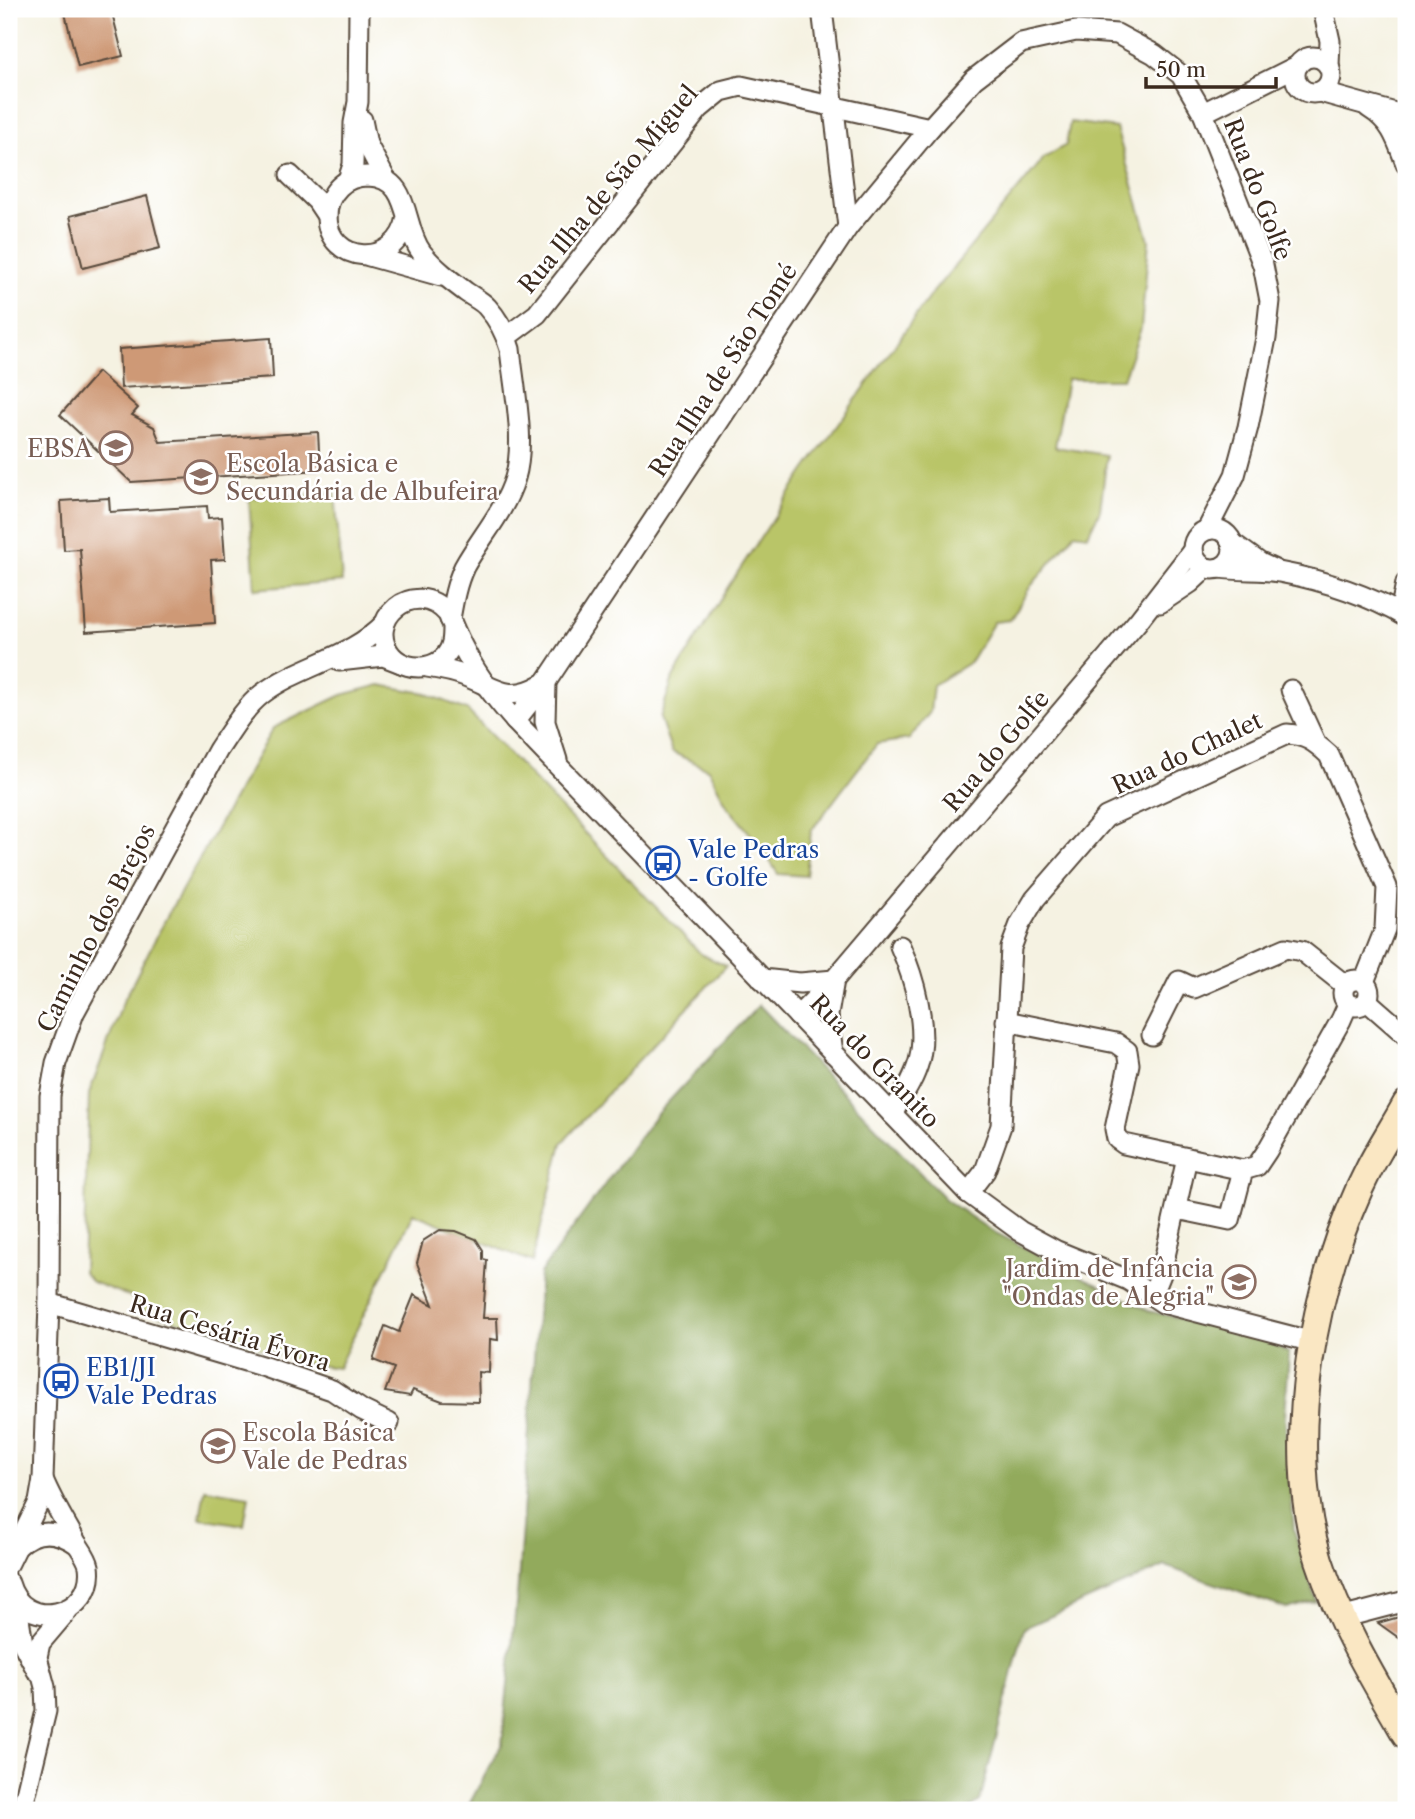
<svg xmlns="http://www.w3.org/2000/svg" width="1415" height="1819" viewBox="0 0 1415 1819" font-family="'Libre Caslon Text',serif">
	<style>
		.green { fill: #b9c567; stroke: #7a7842; stroke-width: 2 }
		.forest { fill: #92aa5c; stroke: #666a3d; stroke-width: 2 }
		.building { fill: #ce9976 }
		.lines { fill: none; stroke-linecap: round; stroke-linejoin: round }
		.street-casing { stroke: #57483b; stroke-width: 23 }
		.secondary-casing { stroke: #57483b; stroke-width: 30 }
		.street { stroke: #fff; stroke-width: 19 }
		.secondary { stroke: #fae7c3; stroke-width: 26 }
		.labels { text-anchor: middle; dominant-baseline: central; stroke-width: 5; stroke-linejoin: round; paint-order: stroke }
		.street-label { font-size: 24px; fill: #3b2a1e; stroke: #fff }
		.education-label { font-size: 24px; fill: #785e54; stroke: #fff; text-anchor: end }
		.transit-label { font-size: 24px; fill: #164399; stroke: #fff; text-anchor: start }
	</style>
	<rect width="100%" height="100%" fill="#fff"/>
	<filter id="ink" filterUnits="userSpaceOnUse"><feTurbulence type="fractalNoise" baseFrequency=".0143" numOctaves="2"/><feDisplacementMap in="SourceGraphic" scale="14" xChannelSelector="R" yChannelSelector="G"/><feConvolveMatrix kernelMatrix="1 2 1 2 8 2 1 2 1" color-interpolation-filters="sRGB"/></filter>
	<filter id="wash" filterUnits="userSpaceOnUse"><feTurbulence type="fractalNoise" baseFrequency=".00686" numOctaves="4" result="noise"/><feDisplacementMap in="SourceGraphic" scale="28" xChannelSelector="R" yChannelSelector="G"/><feGaussianBlur stdDeviation="1.57" result="paint"/><feColorMatrix in="noise" values="0 0 0 0 0 0 0 0 0 0 0 0 0 0 0 0 0 1.4 0 .05"/><feComposite in="paint" operator="in"/></filter>
	<g filter="url(#wash)">
		<rect width="100%" height="100%" fill="#f5f2e2"/>
		<g class="green">
			<polygon points="1070,122 1116,128 1149,240 1141,328 1123,379 1067,379 1055,447 1107,455 1100,510 1088,535 1075,533 1030,587 1010,620 994,622 970,662 933,685 930,712 909,739 877,744 811,831 806,876 778,874 762,848 728,807 708,769 672,752 660,718 673,678 728,587 804,472 929,297 1044,158 1066,145"/>
			<polygon points="335,492 342,582 255,589 249,498"/>
			<polygon points="380,685 425,693 467,710 701,954 726,966 562,1143 532,1262 413,1213 338,1368 308,1364 138,1309 134,1298 92,1282 83,1272 89,1094 123,1002 165,920 273,728 342,695"/>
			<polygon points="205,1489 249,1496 244,1525 200,1518"/>
		</g>
		<polygon class="forest" points="759,1005 945,1199 990,1230 1149,1311 1259,1337 1289,1353 1285,1418 1294,1530 1316,1601 1287,1609 1165,1566 1024,1628 980,1801 967,1810 466,1810 502,1744 518,1584 540,1273 655,1116"/>
		<g id="blocks">
			<g class="building">
				<polygon points="64,9 111,9 123,56 78,67"/>
				<polygon points="147,196 160,248 83,268 70,216"/>
				<polygon points="271,338 273,378 121,388 119,349"/>
				<polygon points="98,372 138,408 132,415 154,427 160,442 318,432 320,470 131,482 60,415"/>
				<polygon points="109,498 110,512 207,506 208,518 222,517 225,559 211,560 215,623 86,632 80,549 64,550 61,501"/>
				<polygon points="440,1230 456,1231 476,1239 483,1250 483,1259 487,1260 483,1318 497,1318 498,1340 490,1339 489,1373 478,1372 479,1402 442,1401 413,1390 410,1396 385,1392 394,1368 373,1360 385,1326 399,1332 414,1295 433,1305 417,1263 423,1241"/>
				<polygon points="1406,1615 1406,1643 1378,1623"/>
			</g>
		</g>
	</g>
	<g filter="url(#ink)">
		<use href="#blocks" fill-opacity="0" stroke="#57483b" stroke-width="2"/>
		<g class="lines">
			<defs>
				<g id="street">
					<polyline points="822,9 848,227"/>
					<polyline points="1323,9 1330,41 1329,66"/>
					<circle cx="1313" cy="75" r="18"/>
					<polyline points="1320,92 1406,116"/>
					<path d="M1369 108C1392 122 1397 140 1406 164"/>
					<polyline points="1203,113 1297,66"/>
					<polyline points="362,120 367,144 386,180"/>
					<polyline points="290,175 317,201 327,216"/>
					<polyline points="348,180 353,165 354,123 358,102 359,9"/>
					<path d="M407 217C397 271 327 264 327 216 327 205 332 194 339 187 347 179 358 176 368 176 412 177 402 228 422 253 434 268 450 280 466 292 473 297 482 301 487 307 498 319 506 335 510 349 514 388 526 441 515 478 505 511 480 538 464 567 456 584 453 602 450 619"/>
					<polyline points="369,256 441,276"/>
					<polyline points="506,337 537,314 699,109 721,91 741,86 930,128"/>
					<circle cx="1213" cy="549" r="20"/>
					<polyline points="1231,542 1260,563 1275,570"/>
					<path d="M1220 568C1240 571 1260 569 1279 572 1322 580 1368 595 1406 617"/>
					<polyline points="1160,603 1190,583 1206,568"/>
					<polyline points="1400,613 1406,583"/>
					<path d="M453 626C453 631 453 637 452 642 446 669 410 675 392 656 362 622 414 575 448 614 467 661 482 683 515 721L968 1193 1020 1231 1057 1251 1128 1280 1163 1303 1313 1342"/>
					<polyline points="339,661 383,656 401,663"/>
					<path d="M427 667C440 669 453 671 465 676 495 687 508 704 541 685"/>
					<polyline points="546,682 545,722 557,760"/>
					<polyline points="1291,690 1315,742"/>
					<polyline points="515,721 546,682 848,227 930,128 974,79 1021,43 1076,31 1117,34 1154,54 1181,75 1203,113 1263,265 1270,301 1266,338 1248,427 1235,475 1207,530"/>
					<polyline points="762,979 800,983 834,980 828,1015 833,1053"/>
					<circle cx="1356" cy="993" r="13"/>
					<polyline points="1367,1001 1406,1035"/>
					<polyline points="798,1016 834,980 1138,621 1193,550"/>
					<polyline points="1006,1021 1116,1043 1127,1051 1129,1064 1115,1129 1117,1139 1124,1144 1243,1170 1257,1166 1267,1151 1341,1020 1348,1004"/>
					<polyline points="1152,1035 1179,981 1194,988 1286,948 1302,951 1345,985"/>
					<path d="M892 1114C902 1097 914 1080 919 1061 928 1027 914 977 900 946"/>
					<path d="M968 1193 985 1171 1001 1126 1011 948 1020 924 1035 899 1106 817 1287 734C1306 735 1315 742 1329 755L1387 887 1385 929 1364 982"/>
					<polyline points="1177,1209 1230,1220 1243,1170"/>
					<polyline points="1153,1294 1161,1274 1187,1158"/>
					<polyline points="49,1303 265,1367 332,1390 362,1410 389,1423"/>
					<path d="M18 1546C36 1528 57 1530 77 1544"/>
					<path d="M9 1563 39 1502 43 1479 49 1303 50 1096 56 1063 74 1013 218 750C231 731 244 708 262 694 300 665 352 658 385 623"/>
					<path d="M9 1583C23 1634 96 1617 89 1566 87 1557 81 1550 76 1542 65 1522 52 1501 43 1479"/>
					<polyline points="16,1599 23,1644 37,1671"/>
					<polyline points="1341,1618 1406,1601"/>
					<polyline points="22,1810 46,1711 45,1687 37,1657 40,1643 68,1610"/>
				</g>
				<path id="secondary" d="M1406 1104C1394 1126 1380 1147 1369 1169 1314 1276 1282 1443 1319 1560 1339 1622 1373 1679 1406 1735"/>
			</defs>
			<use href="#street" class="street-casing"/>
			<use href="#secondary" class="secondary-casing"/>
			<use href="#street" class="street"/>
			<use href="#secondary" class="secondary"/>
		</g>
	</g>
	<defs>
		<symbol id="school-ring" viewBox="-11 -11 22 22"><circle r="9.5" fill="#fff" stroke="#8d6e63" stroke-width="1.5"/><path d="M0-5L7-2L0 1L-7-2ZM-4 1L0 2.5L4 1V4Q0 6-4 4Z" fill="#8d6e63"/></symbol>
		<symbol id="bus-ring" viewBox="-11 -11 22 22"><circle r="9.5" fill="#fff" stroke="#1a4fb4" stroke-width="1.5"/><path d="M-5-6H5V4H4V6H2V4H-2V6H-4V4H-5ZM-3.5-4V0h7V-4ZM-3.5 1.2v1.5H-2V1.2ZM2 1.2v1.5H3.5V1.2Z" fill="#1a4fb4"/></symbol>
	</defs>
	<g fill-rule="evenodd">
		<use href="#school-ring" x="97" y="429" width="38" height="38"/>
		<use href="#school-ring" x="182" y="458" width="38" height="38"/>
		<use href="#bus-ring" x="644" y="844" width="38" height="38"/>
		<use href="#school-ring" x="1220" y="1263" width="38" height="38"/>
		<use href="#bus-ring" x="42" y="1362" width="38" height="38"/>
		<use href="#school-ring" x="199" y="1427" width="38" height="38"/>
	</g>
	<g class="labels">
		<g class="street-label">
			<text transform="translate(608 189) rotate(-50)">Rua Ilha de São Miguel</text>
			<text transform="translate(1258 189) rotate(69)">Rua do Golfe</text>
			<text transform="translate(723 370) rotate(-57)">Rua Ilha de São Tomé</text>
			<text transform="translate(996 751) rotate(-50)">Rua do Golfe</text>
			<text transform="translate(1187 753) rotate(-25)">Rua do Chalet</text>
			<text transform="translate(96 928) rotate(-63)">Caminho dos Brejos</text>
			<text transform="translate(875 1061) rotate(46)">Rua do Granito</text>
			<text transform="translate(230 1333) rotate(17)">Rua Cesária Évora</text>
		</g>
		<g class="education-label">
			<text x="92" y="448">EBSA</text>
			<text x="226" y="463" text-anchor="start">Escola Básica e<tspan x="226" dy="28">Secundária de Albufeira</tspan></text>
			<text x="1214" y="1268">Jardim de Infância<tspan x="1214" dy="28">"Ondas de Alegria"</tspan></text>
			<text x="242" y="1432" text-anchor="start">Escola Básica<tspan x="242" dy="28">Vale de Pedras</tspan></text>
		</g>
		<g class="transit-label">
			<text x="688" y="849">Vale Pedras<tspan x="688" dy="28">- Golfe</tspan></text>
			<text x="86" y="1367">EB1/JI<tspan x="86" dy="28">Vale Pedras</tspan></text>
		</g>
	</g>
	<rect width="1415" height="1819" fill="none" stroke="#fff" stroke-width="35"/>
	<path d="M1146 77v10h130v-10" fill="none" stroke="#3b2a1e" stroke-width="3.5"/>
	<text x="1156" y="77" font-size="21" fill="#3b2a1e" stroke="#ffffff" stroke-width="5" paint-order="stroke">50 m</text>
</svg>
